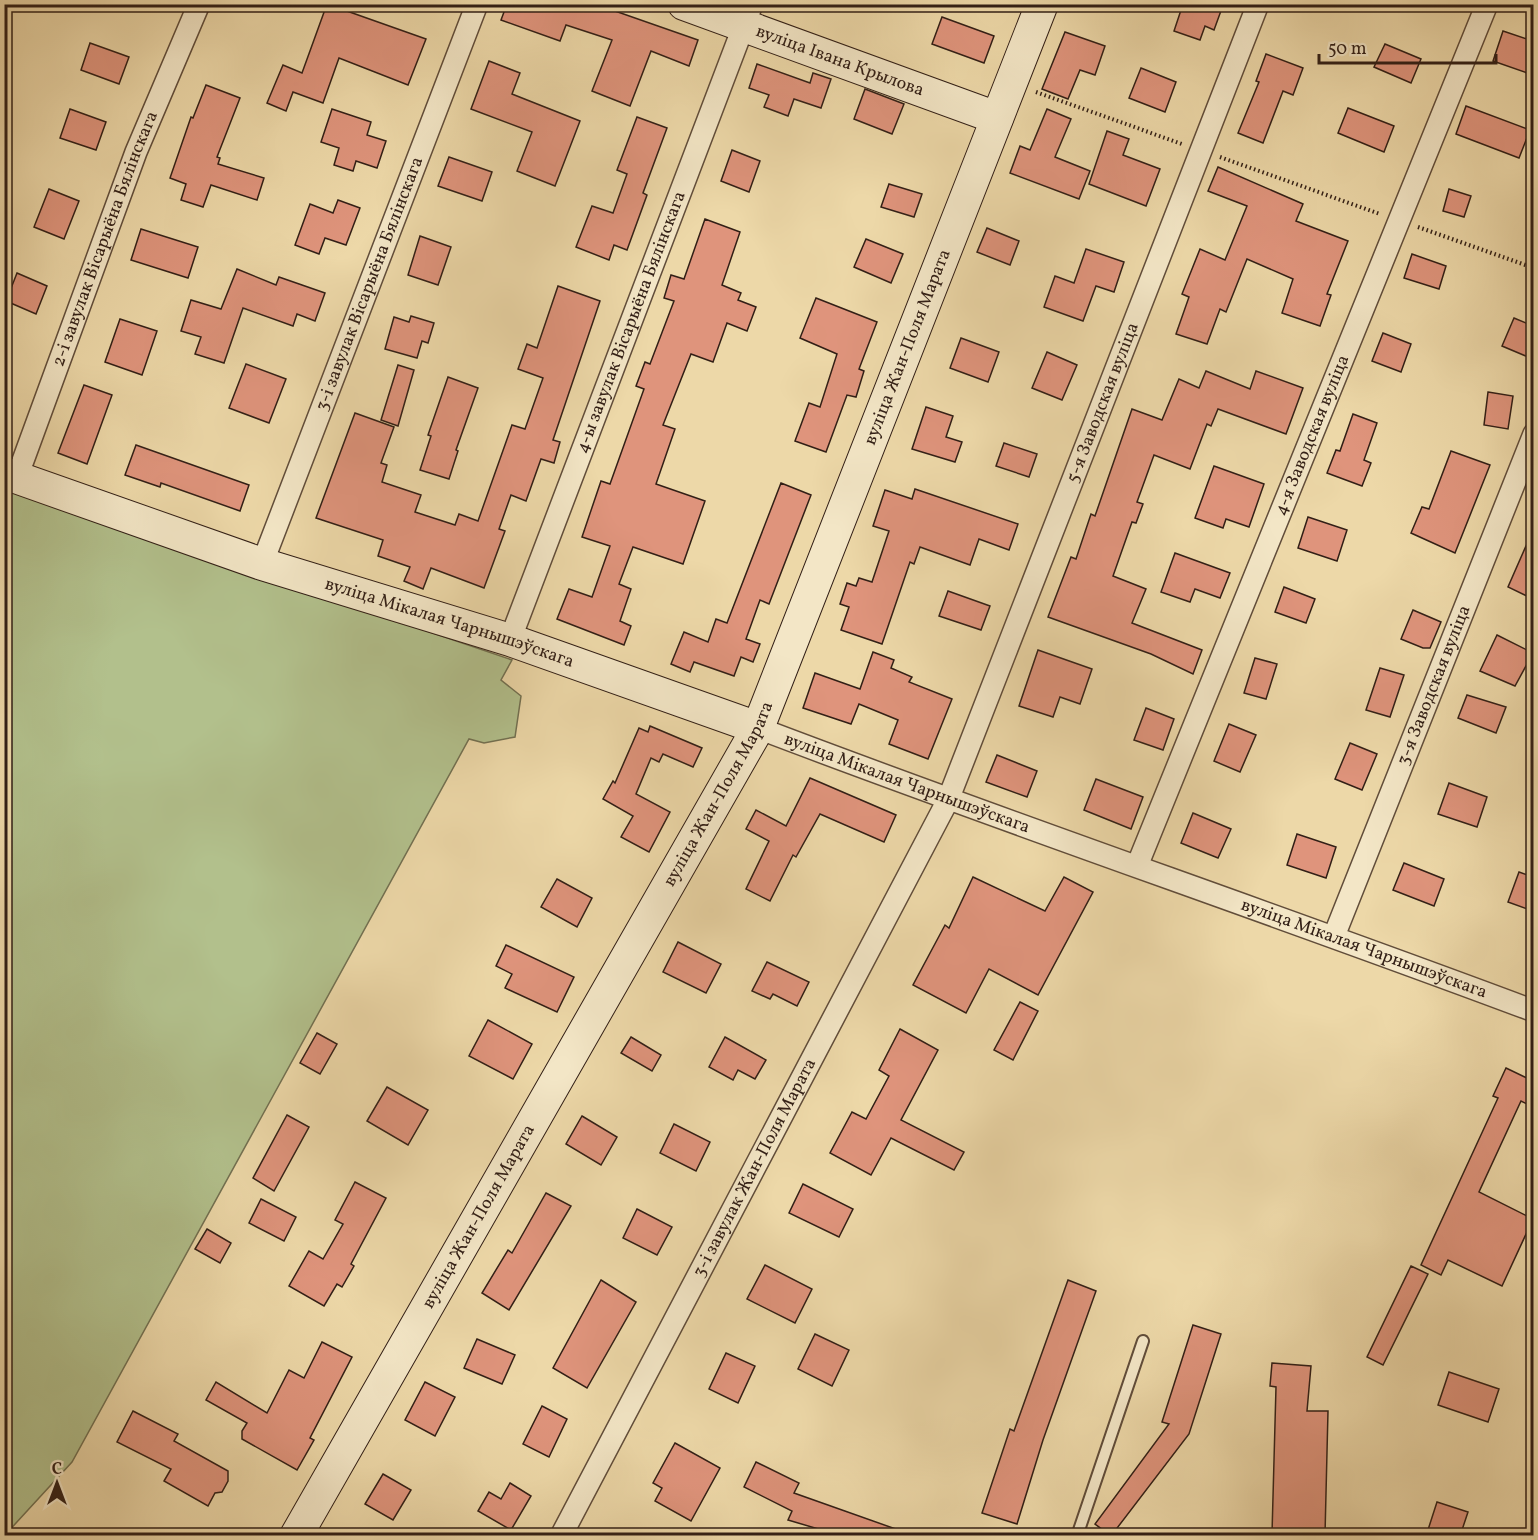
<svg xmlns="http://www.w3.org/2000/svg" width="1538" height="1540" viewBox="0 0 1538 1540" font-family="Vollkorn,serif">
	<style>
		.green { fill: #b2c08c; stroke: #727051; stroke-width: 1.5 }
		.building { fill: #df947c; stroke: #321f16; stroke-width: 1.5 }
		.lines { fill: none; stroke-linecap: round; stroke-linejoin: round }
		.lane-casing { stroke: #614d3a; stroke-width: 14 }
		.street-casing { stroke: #614d3a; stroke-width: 24 }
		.secondary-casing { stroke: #321f16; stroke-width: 34 }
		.path { stroke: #321f16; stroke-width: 4; stroke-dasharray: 1.5 3; stroke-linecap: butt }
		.lane { stroke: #f3e6c6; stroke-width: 10 }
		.street { stroke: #f3e6c6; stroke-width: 21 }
		.secondary { stroke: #f3e6c6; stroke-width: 32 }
		.labels { text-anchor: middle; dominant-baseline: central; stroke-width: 6; stroke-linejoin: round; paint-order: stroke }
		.street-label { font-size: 18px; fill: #321f16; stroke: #f3e6c6 }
	</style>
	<rect width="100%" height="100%" fill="#edd8a8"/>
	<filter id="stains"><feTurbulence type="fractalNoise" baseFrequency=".00333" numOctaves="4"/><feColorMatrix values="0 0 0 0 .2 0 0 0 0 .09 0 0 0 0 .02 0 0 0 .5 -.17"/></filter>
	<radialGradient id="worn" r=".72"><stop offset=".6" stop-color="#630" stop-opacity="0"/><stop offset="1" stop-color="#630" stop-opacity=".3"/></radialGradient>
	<polygon class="green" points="5,488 512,660 501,680 521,696 515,737 484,743 469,739 72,1462 5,1535"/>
	<g class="building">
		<polygon points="327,4 426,39 408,85 339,58 323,103 293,92 286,111 267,103 283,65 302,73"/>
		<polygon points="507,4 595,4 698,40 689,66 651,51 630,106 592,91 612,40 566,25 560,41 501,20"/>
		<polygon points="1183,4 1211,4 1222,8 1214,30 1205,26 1200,40 1174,31"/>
		<polygon points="942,17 994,36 984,63 932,44"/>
		<polygon points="1503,31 1533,41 1533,75 1493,61"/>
		<polygon points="1065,32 1105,46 1095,75 1080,70 1068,99 1042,89"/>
		<polygon points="90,43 129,57 119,84 81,70"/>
		<polygon points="1385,44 1421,59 1411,83 1374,67"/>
		<polygon points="1266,54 1303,68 1293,95 1283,91 1263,143 1238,133 1259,82 1256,81"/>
		<polygon points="489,61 520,73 512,94 580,121 555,186 517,171 532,132 471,109"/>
		<polygon points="757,64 810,83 813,73 831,79 821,108 794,99 788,116 764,107 769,95 749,88"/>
		<polygon points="1141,68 1176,82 1165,112 1129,98"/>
		<polygon points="206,85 240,98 217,157 220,158 218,164 264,178 257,200 211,185 203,207 181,200 186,184 170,178 191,117 193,118"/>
		<polygon points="865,89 904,104 892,134 854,119"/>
		<polygon points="1466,106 1530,130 1519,158 1456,134"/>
		<polygon points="1348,108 1394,126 1384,152 1338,133"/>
		<polygon points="70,109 106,122 96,150 60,138"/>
		<polygon points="332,109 371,122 367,135 386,141 377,168 356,161 353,171 334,165 339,148 321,142"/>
		<polygon points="1047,109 1071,119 1055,157 1090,171 1079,199 1010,173 1020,146 1030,150"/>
		<polygon points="637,117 667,128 643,193 647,195 627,250 614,245 609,260 576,247 592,206 613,213 627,174 617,170"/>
		<polygon points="1107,131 1129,139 1123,155 1160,169 1146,206 1089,184"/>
		<polygon points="732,150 760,161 749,192 721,181"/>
		<polygon points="449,157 492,172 482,201 438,186"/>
		<polygon points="1218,167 1303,204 1296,221 1348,241 1327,294 1331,295 1320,326 1282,313 1293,279 1247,259 1226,312 1220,309 1207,344 1176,334 1189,297 1182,294 1200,249 1225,260 1247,206 1208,191"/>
		<polygon points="889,184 922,194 914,217 881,207"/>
		<polygon points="49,189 79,201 64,239 34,227"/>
		<polygon points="1449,189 1471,196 1464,217 1443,211"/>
		<polygon points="338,200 360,208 346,245 325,238 319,254 295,245 310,204 333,213"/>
		<polygon points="705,219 740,232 722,285 741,293 738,300 756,307 747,331 727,323 713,362 691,354 663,425 675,429 656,484 705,501 683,564 633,547 619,584 631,589 620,621 631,626 624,645 557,619 569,589 592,597 610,546 582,537 601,481 610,484 644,389 636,386 645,362 650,364 674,301 664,298 671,275 684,279"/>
		<polygon points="987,228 1019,241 1010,265 977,252"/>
		<polygon points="141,229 198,247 188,278 131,260"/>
		<polygon points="420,236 451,247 438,285 408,275"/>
		<polygon points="866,239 903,254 891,283 854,267"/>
		<polygon points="1086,249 1124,262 1114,292 1096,286 1083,321 1044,307 1055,276 1074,283"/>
		<polygon points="1412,254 1446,266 1439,289 1404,278"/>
		<polygon points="237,269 276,285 279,277 325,293 315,321 297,314 293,326 243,308 224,363 195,354 201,337 181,331 191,300 221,309"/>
		<polygon points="17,273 47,286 36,314 6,301"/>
		<polygon points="558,286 600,301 553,440 560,442 554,463 541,459 526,501 511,495 499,529 505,531 484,588 431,568 423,589 404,581 410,567 378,556 383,540 316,518 355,413 394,427 381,463 387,465 382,482 421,495 415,512 455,525 459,514 478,521 512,425 525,429 543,378 518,369 527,344 537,348"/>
		<polygon points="816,298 877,322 859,369 864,371 856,397 847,395 826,452 795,441 809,403 820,407 837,354 800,338"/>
		<polygon points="411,316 434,323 428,343 422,341 417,358 385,349 394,317 409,322"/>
		<polygon points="1514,318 1533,326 1533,359 1502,346"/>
		<polygon points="120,319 157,331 142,375 105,362"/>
		<polygon points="1383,333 1411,344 1401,372 1372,361"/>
		<polygon points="961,338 999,352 988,382 950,368"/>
		<polygon points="1047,352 1077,365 1062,400 1032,388"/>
		<polygon points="246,364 286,379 269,423 229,408"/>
		<polygon points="398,365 414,370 398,426 381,420"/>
		<polygon points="1206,371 1250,389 1256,371 1303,388 1286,434 1218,409 1211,426 1207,424 1190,469 1154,455 1137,502 1143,504 1136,523 1132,522 1113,576 1146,589 1132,623 1202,650 1193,674 1151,654 1048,617 1071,557 1076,559 1091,514 1095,516 1132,409 1162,420 1179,379 1199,388"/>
		<polygon points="448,377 478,388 456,450 458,451 449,479 420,470 431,436 428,435"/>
		<polygon points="84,385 112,395 87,464 58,453"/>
		<polygon points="1488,392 1513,396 1508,429 1484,425"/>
		<polygon points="926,407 953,416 946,437 962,442 955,462 912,449"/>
		<polygon points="1353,414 1377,423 1364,460 1371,463 1362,486 1327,473 1336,450 1340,451"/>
		<polygon points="1004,443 1037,454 1029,477 996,466"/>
		<polygon points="136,445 249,485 240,511 161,483 160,487 125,475"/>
		<polygon points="1451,451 1490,465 1455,553 1411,533 1422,507 1429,509"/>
		<polygon points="1214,466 1264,484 1249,527 1226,519 1223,528 1195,518"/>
		<polygon points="781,483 811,495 769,604 760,600 746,639 760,644 753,662 741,657 734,676 694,662 690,672 671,664 684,632 708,642 716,619 727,623"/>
		<polygon points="915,489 1018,524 1009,550 979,539 970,565 920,547 914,564 910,562 882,644 841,630 849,607 840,604 847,583 856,586 859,578 872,582 889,531 873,526 885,490 912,499"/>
		<polygon points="1308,517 1347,530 1337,561 1298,548"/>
		<polygon points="1533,530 1533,599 1508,587"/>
		<polygon points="1175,553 1230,573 1220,598 1195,589 1190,602 1161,592"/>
		<polygon points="1284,587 1315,599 1306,623 1275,612"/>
		<polygon points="948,591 990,606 981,630 939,616"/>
		<polygon points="1413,610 1441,622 1430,648 1423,648 1401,639"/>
		<polygon points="1497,635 1533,653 1515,686 1480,671"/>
		<polygon points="1038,650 1092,669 1080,704 1060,697 1053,717 1019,706"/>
		<polygon points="873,652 894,660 891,668 912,677 909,682 952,699 928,759 889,744 898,720 859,704 851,724 803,708 815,673 860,689"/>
		<polygon points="1255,658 1277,664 1266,699 1244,693"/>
		<polygon points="1380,668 1404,675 1390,717 1366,710"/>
		<polygon points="1467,695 1506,707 1496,733 1458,718"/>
		<polygon points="1146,708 1174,719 1163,750 1134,740"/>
		<polygon points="1229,724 1256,735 1240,772 1214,761"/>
		<polygon points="650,726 702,748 693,767 663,754 659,762 651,758 636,794 670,812 649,852 621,837 633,816 603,799 613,781 615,783 639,728 648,732"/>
		<polygon points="1350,743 1377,754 1362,790 1335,779"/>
		<polygon points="997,755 1037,771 1027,797 986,782"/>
		<polygon points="810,778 896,815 884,842 820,814 796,857 793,855 770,901 746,889 769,841 746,829 756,810 786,826"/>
		<polygon points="1096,779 1143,797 1131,829 1084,810"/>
		<polygon points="1449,783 1487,797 1477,827 1438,814"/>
		<polygon points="1193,813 1231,829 1218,858 1181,843"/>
		<polygon points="1297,834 1336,847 1326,878 1287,865"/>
		<polygon points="1404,863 1444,879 1434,906 1393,890"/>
		<polygon points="1519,872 1533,877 1533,911 1508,902"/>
		<polygon points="973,877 1045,911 1064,877 1093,892 1038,995 989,969 966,1013 913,985 945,925 949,928"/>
		<polygon points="557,879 592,898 577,927 541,907"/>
		<polygon points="678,942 721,964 706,993 663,972"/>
		<polygon points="506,945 574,977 557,1012 505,988 512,974 496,966"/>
		<polygon points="767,962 809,982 797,1006 773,994 770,999 752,991"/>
		<polygon points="1020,1002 1038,1011 1013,1060 994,1050"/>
		<polygon points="488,1020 532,1044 513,1079 469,1056"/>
		<polygon points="900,1029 938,1050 901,1120 964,1152 954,1170 891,1138 871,1175 830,1153 852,1112 866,1119 889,1076 879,1070"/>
		<polygon points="317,1033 337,1044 320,1074 300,1063"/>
		<polygon points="631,1037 661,1055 652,1071 621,1053"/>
		<polygon points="725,1037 766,1060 755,1079 738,1070 733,1080 709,1067"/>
		<polygon points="1506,1068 1533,1081 1533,1107 1521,1101 1479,1192 1533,1219 1502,1286 1448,1260 1441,1275 1421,1265 1498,1098 1493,1096"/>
		<polygon points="387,1087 428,1110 408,1145 367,1121"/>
		<polygon points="287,1115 309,1127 274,1191 253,1178"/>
		<polygon points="582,1116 617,1137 601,1165 566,1144"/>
		<polygon points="674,1124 710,1142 696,1171 660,1153"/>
		<polygon points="355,1182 386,1198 351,1264 354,1266 342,1287 337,1284 324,1306 289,1286 309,1251 323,1259 343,1224 335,1220"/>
		<polygon points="803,1184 853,1209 839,1237 789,1213"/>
		<polygon points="546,1193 571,1206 509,1310 482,1293 508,1250 512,1253"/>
		<polygon points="261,1199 296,1217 284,1241 249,1223"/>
		<polygon points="637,1209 672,1227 657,1255 623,1238"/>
		<polygon points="207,1229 231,1243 220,1263 195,1249"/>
		<polygon points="765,1265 812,1289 795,1323 747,1299"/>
		<polygon points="1411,1266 1428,1274 1383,1365 1367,1357"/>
		<polygon points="601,1280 636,1302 587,1388 553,1368"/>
		<polygon points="1068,1280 1096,1291 1043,1440 1017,1524 982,1513 1010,1429 1014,1431"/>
		<polygon points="1193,1325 1221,1334 1189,1434 1111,1536 1095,1524 1169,1424 1162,1422"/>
		<polygon points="815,1334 849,1350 832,1386 798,1369"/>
		<polygon points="477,1339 515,1355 502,1384 464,1368"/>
		<polygon points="322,1342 352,1357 310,1438 314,1440 297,1470 242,1439 242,1431 247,1423 206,1400 216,1382 267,1413 289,1370 304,1378"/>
		<polygon points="726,1353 755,1366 738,1403 709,1389"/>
		<polygon points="1272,1363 1311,1366 1307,1411 1328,1411 1325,1535 1272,1534 1276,1387 1270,1386"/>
		<polygon points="1449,1372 1499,1389 1488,1422 1438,1405"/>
		<polygon points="425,1382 455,1397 435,1436 405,1420"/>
		<polygon points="542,1406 567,1419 549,1457 523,1444"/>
		<polygon points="133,1411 178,1434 174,1441 228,1471 228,1481 222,1492 215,1493 208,1506 164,1481 171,1469 117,1442"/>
		<polygon points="675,1443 720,1468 691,1521 655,1501 662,1488 653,1483"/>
		<polygon points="756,1462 799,1483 794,1493 907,1533 906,1536 842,1536 788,1520 792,1511 744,1487"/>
		<polygon points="383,1474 411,1490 393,1520 365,1504"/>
		<polygon points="510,1483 531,1496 511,1530 478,1511 489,1492 501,1499"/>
		<polygon points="1437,1502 1468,1512 1460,1536 1426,1536"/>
	</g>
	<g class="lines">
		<defs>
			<g id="lane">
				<polyline points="4,908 4,953"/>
				<polyline points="1077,1536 1143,1341"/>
			</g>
			<g id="street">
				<path id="s1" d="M17 477 136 152 199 4"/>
				<path id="s2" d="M262 564 477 4"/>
				<path id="s3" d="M510 640 752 4"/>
				<path id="s4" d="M758 728C1015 826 1276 914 1534 1011"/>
				<path id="s5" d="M1137 866 1487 4"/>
				<path id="s6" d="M1334 936 1534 434"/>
				<path id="s7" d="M561 1536 948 800 1258 4"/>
			</g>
			<g id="secondary">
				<path id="s8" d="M684 4 997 118"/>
				<path id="s9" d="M4 473 262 564 510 640 758 728"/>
				<path id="s10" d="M296 1536 758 728 1042 4"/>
			</g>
		</defs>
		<use href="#lane" class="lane-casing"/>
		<use href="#street" class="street-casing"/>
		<use href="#secondary" class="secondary-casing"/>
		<g class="path">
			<polyline points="1036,92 1182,144"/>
			<polyline points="1220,157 1380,214"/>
			<polyline points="1418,227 1534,268"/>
		</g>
		<use href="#lane" class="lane"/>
		<use href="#street" class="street"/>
		<use href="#secondary" class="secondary"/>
	</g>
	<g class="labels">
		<g class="street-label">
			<text stroke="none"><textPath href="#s8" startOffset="166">вуліца Івана Крылова</textPath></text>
			<text stroke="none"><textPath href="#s1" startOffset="254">2-і завулак Вісарыёна Бялінскага</textPath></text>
			<text stroke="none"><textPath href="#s2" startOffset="300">3-і завулак Вісарыёна Бялінскага</textPath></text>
			<text stroke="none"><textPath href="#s3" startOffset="340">4-ы завулак Вісарыёна Бялінскага</textPath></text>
			<text stroke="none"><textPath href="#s10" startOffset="1340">вуліца Жан-Поля Марата</textPath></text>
			<text stroke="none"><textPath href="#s7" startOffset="1258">5-я Заводская вуліца</textPath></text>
			<text stroke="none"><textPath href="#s5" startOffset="465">4-я Заводская вуліца</textPath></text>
			<text stroke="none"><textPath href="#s9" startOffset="470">вуліца Мікалая Чарнышэўскага</textPath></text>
			<text stroke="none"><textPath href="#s6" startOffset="270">3-я Заводская вуліца</textPath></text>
			<text stroke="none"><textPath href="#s4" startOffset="159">вуліца Мікалая Чарнышэўскага</textPath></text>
			<text stroke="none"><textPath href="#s10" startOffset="854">вуліца Жан-Поля Марата</textPath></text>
			<text stroke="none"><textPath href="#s4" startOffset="645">вуліца Мікалая Чарнышэўскага</textPath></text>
			<text stroke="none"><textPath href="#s7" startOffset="416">3-і завулак Жан-Поля Марата</textPath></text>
			<text stroke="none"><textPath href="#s10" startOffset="368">вуліца Жан-Поля Марата</textPath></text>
		</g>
	</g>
	<rect width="1538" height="1540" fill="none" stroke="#edd8a8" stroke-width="24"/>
	<rect x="6" y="6" width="1526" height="1528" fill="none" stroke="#321f16" stroke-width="3"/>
	<rect x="12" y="12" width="1514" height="1516" fill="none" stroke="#321f16" stroke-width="1.5"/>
	<g transform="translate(57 1483)" stroke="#f3e6c6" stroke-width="4.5" paint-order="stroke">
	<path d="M0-4.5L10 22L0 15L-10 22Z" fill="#321f16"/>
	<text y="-9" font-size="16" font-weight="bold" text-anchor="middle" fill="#321f16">С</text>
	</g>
	<path d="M1319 54v9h177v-9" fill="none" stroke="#321f16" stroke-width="3"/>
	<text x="1328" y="54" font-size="18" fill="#321f16" stroke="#f3e6c6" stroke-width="4.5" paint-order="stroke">50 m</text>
	<rect width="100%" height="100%" filter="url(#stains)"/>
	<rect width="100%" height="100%" fill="url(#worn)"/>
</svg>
